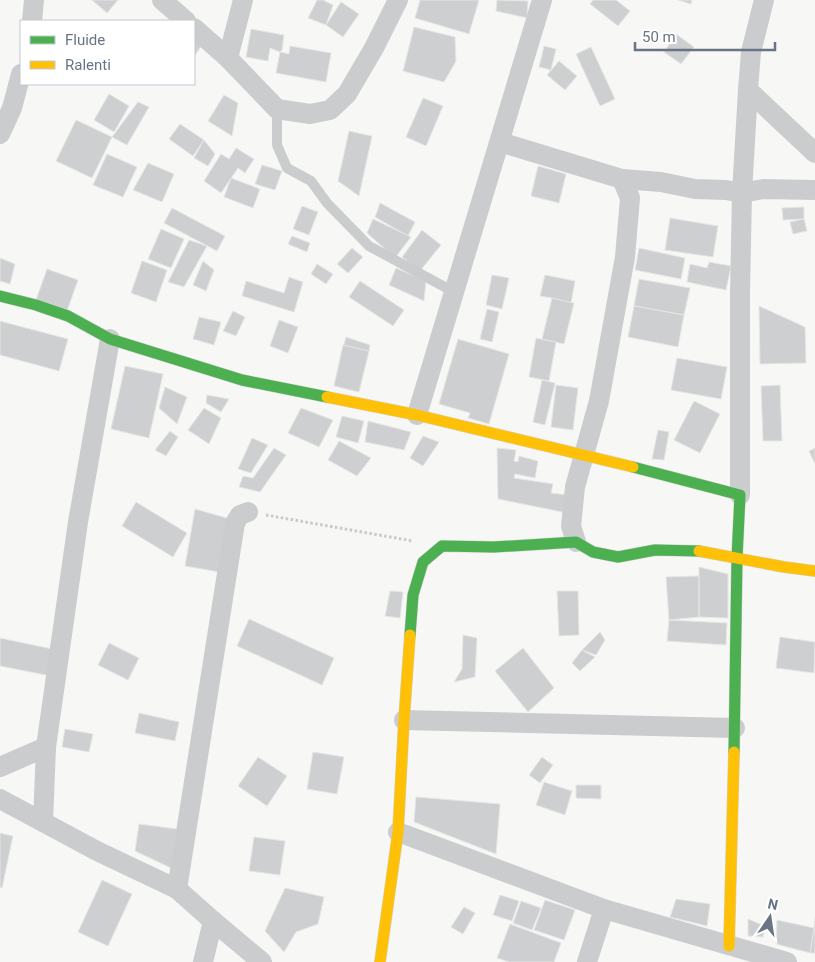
<svg xmlns="http://www.w3.org/2000/svg" width="815" height="962" viewBox="0 0 815 962" font-family="Roboto,sans-serif">
	<style>
		.building { fill: #cecfd0; stroke: #e6e6e6 }
		.lines { fill: none; stroke-linecap: round; stroke-linejoin: round }
		.fast-casing { stroke: #d4d4d5; stroke-width: 12 }
		.slow-casing { stroke: #d4d4d5; stroke-width: 12 }
		.path { stroke: #c8c9ca; stroke-width: 3; stroke-dasharray: 2.5 2.5; stroke-linecap: butt }
		.lane { stroke: #cbcccd; stroke-width: 10 }
		.street { stroke: #cbcccd; stroke-width: 20 }
		.fast { stroke: #4caf50; stroke-width: 11 }
		.slow { stroke: #ffc107; stroke-width: 11 }
	</style>
	<rect width="100%" height="100%" fill="#f7f7f6"/>
	<g class="building">
		<polygon points="92,0 118,0 107,13"/>
		<polygon points="317,0 323,0 333,5 326,25 308,18"/>
		<polygon points="420,0 479,0 469,34 415,18"/>
		<polygon points="497,0 528,1 527,18 496,11"/>
		<polygon points="593,0 616,0 630,11 618,26 590,4"/>
		<polygon points="678,0 692,0 691,4"/>
		<polygon points="341,2 359,14 343,37 326,25"/>
		<polygon points="414,27 455,37 456,61 444,82 403,71"/>
		<polygon points="251,29 284,35 282,50 280,52 270,48 268,61 246,57"/>
		<polygon points="676,34 694,47 681,64 664,52"/>
		<polygon points="194,36 203,43 194,57"/>
		<polygon points="290,46 331,53 326,82 276,73 280,52 289,54"/>
		<polygon points="544,46 556,49 551,70 539,67"/>
		<polygon points="591,47 615,99 600,106 576,54"/>
		<polygon points="559,61 577,76 565,90 547,75"/>
		<polygon points="109,94 129,106 114,132 94,120"/>
		<polygon points="224,95 238,103 232,136 208,121"/>
		<polygon points="423,98 443,106 426,146 406,137"/>
		<polygon points="138,102 149,107 127,145 112,137"/>
		<polygon points="76,120 112,137 92,178 56,161"/>
		<polygon points="180,124 204,140 193,156 169,139"/>
		<polygon points="349,131 372,136 359,196 338,181"/>
		<polygon points="204,140 215,154 208,166 194,158"/>
		<polygon points="236,148 254,159 245,173 238,168 221,193 204,181 221,154 229,159"/>
		<polygon points="107,154 137,167 123,197 93,185"/>
		<polygon points="148,163 174,174 162,202 133,190"/>
		<polygon points="262,165 282,171 275,190 255,184"/>
		<polygon points="538,166 566,174 559,203 531,196"/>
		<polygon points="231,178 260,189 253,208 224,197"/>
		<polygon points="380,203 415,222 408,236 375,217"/>
		<polygon points="302,206 318,212 309,235 293,229"/>
		<polygon points="804,207 804,219 783,220 782,208"/>
		<polygon points="172,208 225,236 217,251 164,223"/>
		<polygon points="670,218 718,226 713,257 665,250"/>
		<polygon points="373,219 411,237 395,258 367,233"/>
		<polygon points="804,219 807,231 793,234 790,222"/>
		<polygon points="161,229 184,239 171,268 148,259"/>
		<polygon points="422,230 441,245 420,271 402,257"/>
		<polygon points="292,236 310,243 307,252 288,244"/>
		<polygon points="189,240 207,246 184,287 168,282"/>
		<polygon points="352,248 363,257 348,273 337,264"/>
		<polygon points="639,248 685,258 681,279 635,270"/>
		<polygon points="0,258 15,264 10,284 0,281"/>
		<polygon points="142,261 167,270 156,302 131,293"/>
		<polygon points="203,261 214,270 206,291 193,285"/>
		<polygon points="709,262 731,266 726,290 687,282 690,264 707,268"/>
		<polygon points="317,264 333,274 326,284 311,274"/>
		<polygon points="396,268 426,281 424,301 389,285"/>
		<polygon points="47,269 78,280 67,311 36,300"/>
		<polygon points="492,275 509,278 502,309 486,305"/>
		<polygon points="545,275 575,281 571,303 552,298 540,296"/>
		<polygon points="289,277 303,282 294,312 242,296 246,281 284,293"/>
		<polygon points="639,279 690,288 684,315 634,306"/>
		<polygon points="360,281 404,310 393,326 349,297"/>
		<polygon points="552,298 574,303 564,344 542,339"/>
		<polygon points="634,306 684,315 678,347 628,337"/>
		<polygon points="759,306 805,327 806,363 760,364"/>
		<polygon points="487,309 499,312 492,342 480,339"/>
		<polygon points="233,311 245,317 236,336 223,331"/>
		<polygon points="199,317 221,322 214,345 193,339"/>
		<polygon points="279,320 298,327 288,353 270,346"/>
		<polygon points="0,321 68,339 59,371 0,355"/>
		<polygon points="346,337 370,345 369,351 364,365 340,358"/>
		<polygon points="536,338 556,342 549,381 529,377"/>
		<polygon points="458,339 509,354 489,424 468,418 470,413 439,404"/>
		<polygon points="343,345 369,351 359,392 334,386"/>
		<polygon points="677,358 727,367 721,399 671,390"/>
		<polygon points="125,366 163,374 149,438 111,429"/>
		<polygon points="542,380 555,383 545,425 533,422"/>
		<polygon points="556,385 578,388 573,430 551,427"/>
		<polygon points="780,385 782,441 763,441 761,386"/>
		<polygon points="165,387 187,397 177,424 159,408"/>
		<polygon points="207,395 229,399 221,412 206,403"/>
		<polygon points="694,401 720,414 700,453 674,440"/>
		<polygon points="204,408 221,418 209,444 188,430"/>
		<polygon points="301,408 333,420 319,447 288,433"/>
		<polygon points="342,416 364,421 358,443 336,437"/>
		<polygon points="368,421 411,432 404,450 365,442"/>
		<polygon points="658,430 669,432 664,460 652,459"/>
		<polygon points="170,431 178,437 166,456 155,450"/>
		<polygon points="423,436 439,442 423,466 410,458"/>
		<polygon points="252,438 268,445 251,473 238,469"/>
		<polygon points="339,441 371,458 357,476 328,460"/>
		<polygon points="274,448 286,455 260,492 239,487 243,476 253,478"/>
		<polygon points="497,448 516,450 514,461 518,462 519,456 538,461 535,478 515,474 514,478 553,484 551,493 569,495 567,513 498,499"/>
		<polygon points="815,448 815,464 809,451"/>
		<polygon points="136,502 187,533 173,557 122,526"/>
		<polygon points="195,509 230,519 219,572 185,566"/>
		<polygon points="699,567 728,574 728,618 699,617"/>
		<polygon points="699,576 699,617 669,620 666,577"/>
		<polygon points="390,591 403,592 400,618 385,616"/>
		<polygon points="557,591 578,591 579,635 559,636"/>
		<polygon points="249,619 334,658 322,685 237,646"/>
		<polygon points="669,620 727,623 726,645 667,641"/>
		<polygon points="600,632 605,640 596,655 582,650"/>
		<polygon points="463,635 477,638 475,677 454,682 462,669"/>
		<polygon points="780,637 815,642 814,673 776,668"/>
		<polygon points="0,638 57,650 51,676 0,666"/>
		<polygon points="109,643 139,658 128,680 98,665"/>
		<polygon points="523,648 554,688 528,712 495,671"/>
		<polygon points="582,650 595,657 580,671 572,663"/>
		<polygon points="139,713 179,722 175,741 135,733"/>
		<polygon points="65,729 93,734 89,752 62,747"/>
		<polygon points="313,752 344,757 337,794 307,789"/>
		<polygon points="258,757 287,776 267,806 238,786"/>
		<polygon points="542,757 553,765 540,783 529,775"/>
		<polygon points="544,782 572,791 565,815 536,805"/>
		<polygon points="576,785 601,785 601,799 576,798"/>
		<polygon points="416,797 500,804 496,854 414,822"/>
		<polygon points="139,824 177,829 171,868 135,851"/>
		<polygon points="0,833 13,836 2,888 0,887"/>
		<polygon points="254,837 285,841 280,875 249,871"/>
		<polygon points="102,880 132,894 108,946 78,932"/>
		<polygon points="285,888 324,897 318,924 296,932 284,952 265,931"/>
		<polygon points="500,895 519,901 512,921 493,915"/>
		<polygon points="676,899 710,904 707,926 670,917"/>
		<polygon points="545,900 575,910 564,940 534,930"/>
		<polygon points="521,901 541,908 532,930 513,923"/>
		<polygon points="464,907 475,913 463,934 451,927"/>
		<polygon points="815,917 815,953 810,953 814,928"/>
		<polygon points="748,919 765,926 763,937 748,936"/>
		<polygon points="777,920 814,928 810,953 776,944"/>
		<polygon points="510,924 561,943 554,962 509,962 497,958"/>
	</g>
	<g class="lines">
		<defs>
			<g id="fast">
				<polyline points="0,296 36,305 68,316 110,339 242,380 327,397"/>
				<polyline points="633,467 740,495 737,558 734,752"/>
				<polyline points="410,635 413,595 423,562 442,546 494,547 576,542 593,552 618,557 655,550 699,551"/>
			</g>
			<g id="slow">
				<polyline points="327,397 417,415 633,467"/>
				<polyline points="699,551 784,567 815,571"/>
				<polyline points="729,946 734,752"/>
				<polyline points="380,962 398,832 404,720 410,635"/>
			</g>
		</defs>
		<use href="#fast" class="fast-casing"/>
		<use href="#slow" class="slow-casing"/>
		<polyline class="path" points="266,515 413,541"/>
		<polyline class="lane" points="277,109 277,145 287,168 311,181 327,203 369,246 454,292"/>
		<g class="street">
			<polyline points="162,0 186,21"/>
			<polyline points="764,0 751,52 748,90 815,153"/>
			<polyline points="32,21 34,0"/>
			<polyline points="194,28 228,58 277,109 310,114 330,110 347,94 374,48 398,0"/>
			<polyline points="228,58 243,0"/>
			<polyline points="0,134 12,108 21,74"/>
			<polyline points="500,142 622,179 630,198 625,257 599,401 575,487 571,526 576,542"/>
			<polyline points="622,179 661,182 695,189 726,190 742,193 763,189 815,190"/>
			<polyline points="417,415 542,0"/>
			<polyline points="740,495 740,294 742,193 748,90"/>
			<polyline points="404,720 735,728"/>
			<polyline points="0,767 46,747"/>
			<polyline points="0,799 97,851 177,889 213,921 262,962"/>
			<polyline points="43,822 46,747 78,522 110,339"/>
			<polyline points="398,832 604,909 787,962"/>
			<polyline points="177,889 235,523 240,515 248,512"/>
			<polyline points="203,962 213,921"/>
			<polyline points="587,962 604,909"/>
		</g>
		<use href="#fast" class="fast"/>
		<use href="#slow" class="slow"/>
	</g>
	<rect x="20" y="20" width="175" height="65" fill="#ffffff" stroke="#c3c8ce"/>
	<rect x="30" y="36" width="25" height="8" fill="#4caf50" stroke="#c3c8ce"/>
	<text x="65" y="45" font-size="15" fill="#697584">Fluide</text>
	<rect x="30" y="61" width="25" height="8" fill="#ffc107" stroke="#c3c8ce"/>
	<text x="65" y="70" font-size="15" fill="#697584">Ralenti</text>
	<g transform="translate(770 917) rotate(13)" stroke="#ffffff" stroke-width="4" paint-order="stroke">
	<path d="M0-4L9 19L0 12L-9 19Z" fill="#697584"/>
	<text y="-8" font-size="14" font-weight="bold" text-anchor="middle" fill="#697584">N</text>
	</g>
	<path d="M635 42v8h140v-8" fill="none" stroke="#697584" stroke-width="2.5"/>
	<text x="642" y="42" font-size="15" fill="#697584" stroke="#ffffff" stroke-width="4" paint-order="stroke">50 m</text>
</svg>
